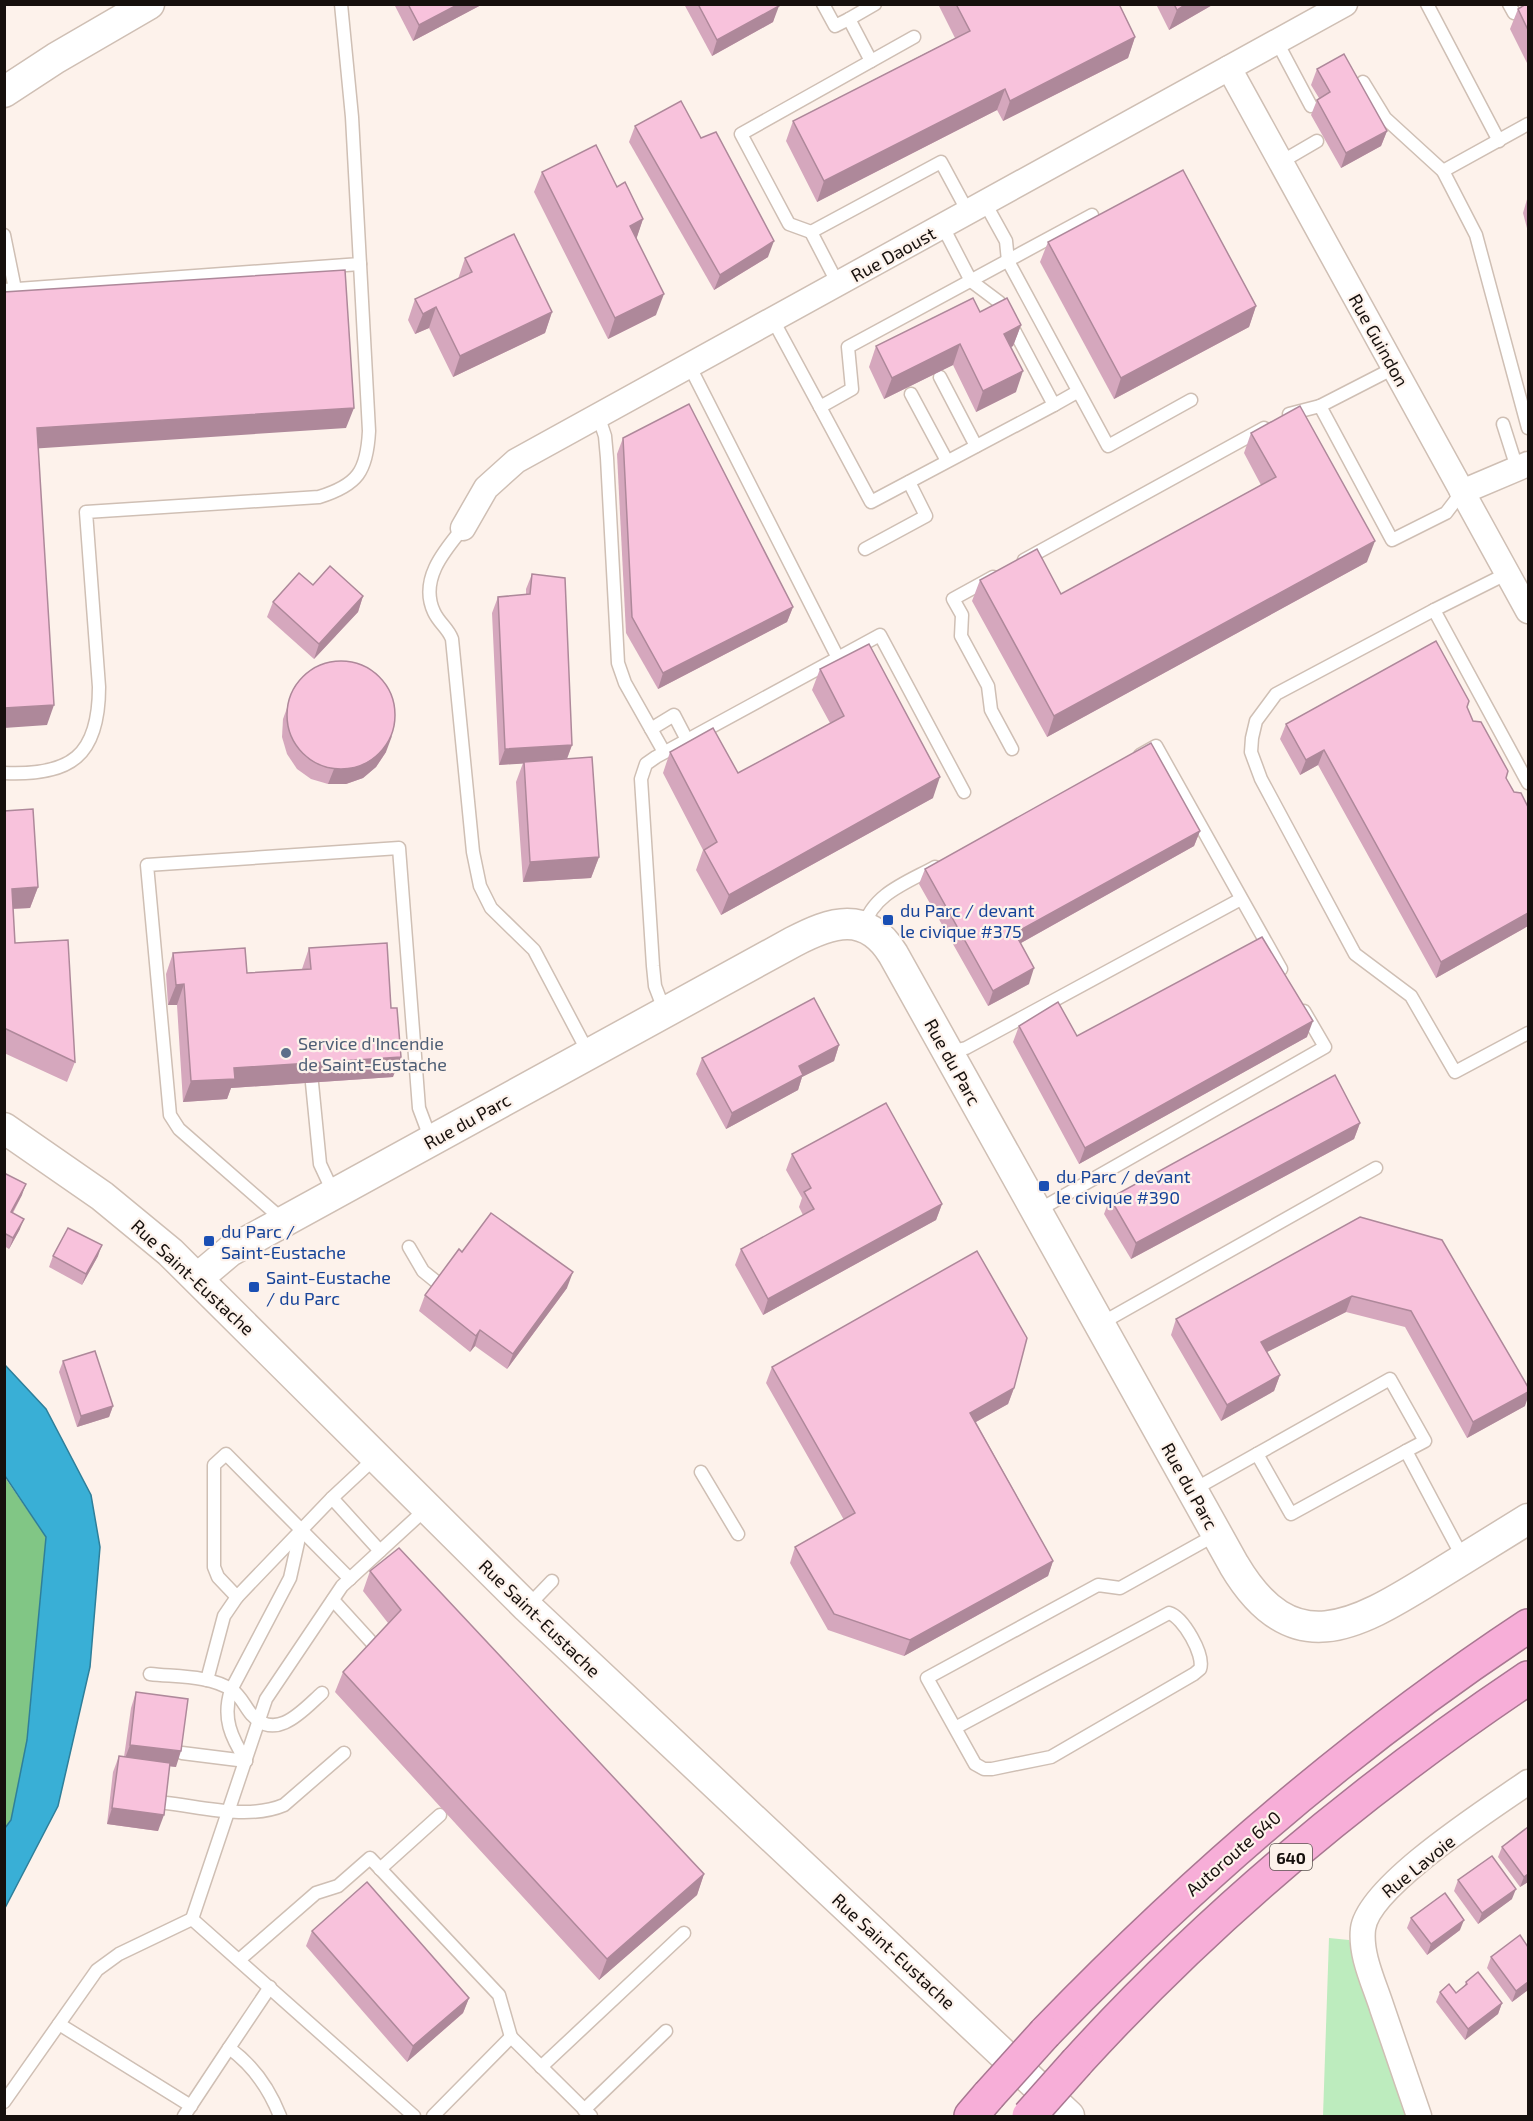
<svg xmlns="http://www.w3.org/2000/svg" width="1533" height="2121" viewBox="0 0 1533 2121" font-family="'Exo 2',sans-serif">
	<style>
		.green { fill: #bdecbe }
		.forest { fill: #81c685 }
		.water { fill: #39afd6; stroke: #2e7f9a; stroke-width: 1.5 }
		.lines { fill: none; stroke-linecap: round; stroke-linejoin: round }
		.service-casing { stroke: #cfbfb4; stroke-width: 15 }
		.minor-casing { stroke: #cfbfb4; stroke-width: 27 }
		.tertiary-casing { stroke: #cfbfb4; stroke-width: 33 }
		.motorway-casing { stroke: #a87791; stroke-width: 36 }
		.service { stroke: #fff; stroke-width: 12 }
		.minor { stroke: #fff; stroke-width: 24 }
		.tertiary { stroke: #fff; stroke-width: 30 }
		.motorway { stroke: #f7aed8; stroke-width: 33 }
		.motorway-bridge-casing { stroke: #a87791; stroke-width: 36; stroke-linecap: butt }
		.motorway-bridge { stroke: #f7aed8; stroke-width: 33 }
		.wall { fill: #d5a7bd }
		.shaded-wall { fill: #ae889a }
		.building { fill: #f8c2dc; stroke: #ae889a; stroke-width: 1.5 }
		.transit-dot { fill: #1a4fb4; stroke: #fdf2eb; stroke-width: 2 }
		.service-dot { fill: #5c6f8a; stroke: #fdf2eb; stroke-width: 2 }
		.labels { text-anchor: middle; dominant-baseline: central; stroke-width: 4.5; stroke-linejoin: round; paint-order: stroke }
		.shield { fill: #fdf2eb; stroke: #5b5450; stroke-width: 1.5 }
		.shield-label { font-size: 16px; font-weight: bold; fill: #16100d }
		.street-label { font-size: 18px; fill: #16100d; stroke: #fdf2eb }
		.transit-label { font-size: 18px; fill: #164399; stroke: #fdf2eb; text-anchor: start }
		.service-label { font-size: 18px; fill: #4e5e75; stroke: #fdf2eb; text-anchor: start }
	</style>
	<rect width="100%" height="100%" fill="#fdf2eb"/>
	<polygon class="green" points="1329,1938 1349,1940 1406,2116 1323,2116"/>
	<polygon class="forest" points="4,1476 46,1537 27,1740 11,1820 5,1828"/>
	<polygon class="water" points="5,1365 46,1409 91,1495 100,1547 90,1667 58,1806 5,1908 5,1828 11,1820 27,1740 46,1537 5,1476"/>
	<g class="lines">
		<defs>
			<g id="service">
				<polyline points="823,4 835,26 849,19"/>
				<polyline points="1427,4 1499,141"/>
				<polyline points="1509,4 1514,13"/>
				<polyline points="1277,42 1311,106"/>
				<polyline points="871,61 849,19 875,4"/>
				<polyline points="1363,82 1385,118 1443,171"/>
				<polyline points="1528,124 1443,171 1476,235 1528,428"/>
				<polyline points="1281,162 1317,141"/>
				<polyline points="985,203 1006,241 1008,261 1108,446 1191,400"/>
				<polyline points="943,227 971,281 999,302 1054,405 1077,392"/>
				<polyline points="811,232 789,224 741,134 914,37"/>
				<polyline points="4,235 15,289"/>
				<polyline points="838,284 811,232 941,162 968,212"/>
				<polyline points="4,290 360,264 352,117 341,4"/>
				<polyline points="773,320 820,407 852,389 848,347 1092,215"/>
				<polyline points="689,365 838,658"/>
				<polyline points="1394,368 1320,406 1392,540 1446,513 1462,492"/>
				<polyline points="940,377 976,446"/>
				<polyline points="911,394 947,461"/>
				<polyline points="820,407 871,502 1054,405"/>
				<polyline points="1289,414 1320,406"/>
				<polyline points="598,415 605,436 607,458 618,663 625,683 664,752"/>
				<polyline points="1503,424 1517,468"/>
				<path d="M463 528C444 551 419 580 434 612 439 623 448 628 452 639L473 852 480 886 491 908 534 950 589 1054"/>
				<polyline points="865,549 926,516 909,482"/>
				<polyline points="1024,560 1264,428"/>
				<polyline points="1508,573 1434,610 1528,783"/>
				<polyline points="993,577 953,599 962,615 961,636 988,686 991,710 1012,749"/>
				<polyline points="1434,610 1276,694 1256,721 1252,738 1251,752 1261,779 1355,954 1411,996 1455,1072 1528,1033"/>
				<polyline points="651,729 674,715 687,740"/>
				<polyline points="1140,755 1156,746 1281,969"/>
				<path d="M4 773C71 776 99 756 99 687L86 512 319 497C358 485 367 471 369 431L360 264"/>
				<path d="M864 927C872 894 908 882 935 867"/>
				<polyline points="665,1012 655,986 653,966 641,779 646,764 656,757 880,635 964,792"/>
				<polyline points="949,1052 966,1048 1241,899"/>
				<polyline points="312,1083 320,1164 334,1194"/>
				<polyline points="1037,1211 1325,1047 1304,1011"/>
				<polyline points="283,1220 179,1129 170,1115 147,865 399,848 419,1108 431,1140"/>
				<polyline points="409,1247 423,1271 439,1284"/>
				<polyline points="1100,1324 1376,1168"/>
				<polyline points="1257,1454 1390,1379 1425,1441 1406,1451"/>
				<polyline points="376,1457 332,1498 380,1551 427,1508"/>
				<polyline points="701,1472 738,1534"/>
				<polyline points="1193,1490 1257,1454 1291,1514 1406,1451 1463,1558"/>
				<polyline points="332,1498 237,1597 218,1577 214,1567 214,1465 226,1454 350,1579"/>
				<polyline points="380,1551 342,1586 266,1699 192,1919 414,2116"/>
				<polyline points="333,1600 374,1645"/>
				<polyline points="527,1607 552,1581"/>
				<path d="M150 1674C175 1677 210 1675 232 1690 241 1696 245 1707 252 1715 277 1742 304 1709 322 1693"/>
				<polyline points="207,1680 224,1616 237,1597"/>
				<path d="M955 1728 1169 1613C1183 1617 1205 1655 1200 1669L1194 1674 1051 1757 992 1769H984L975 1764 927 1678 1098 1585 1120 1588 1217 1534"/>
				<polyline points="182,1753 246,1761"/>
				<path d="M246 1761C231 1737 222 1718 231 1690L290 1578 301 1529"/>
				<path d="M166 1803C202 1807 249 1820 284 1805L344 1753"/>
				<polyline points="380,1869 440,1815"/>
				<polyline points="239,1960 316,1893 338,1886 370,1858 499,1995 511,2037"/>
				<path d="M270 1987 229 2048C254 2066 269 2088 280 2116"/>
				<polyline points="59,2024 191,2106"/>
				<polyline points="541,2067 684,1933"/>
				<polyline points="4,2102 97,1970 119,1954 192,1919"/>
				<polyline points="584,2110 666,2031"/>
				<polyline points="184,2116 229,2048"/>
				<polyline points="433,2116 511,2037 591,2116"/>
			</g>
			<g id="minor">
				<polyline points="1229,68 1528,611"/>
				<polyline points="1462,492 1528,464"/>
				<polyline points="463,528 486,488 516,461 1345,4"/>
				<path d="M1419 2116C1407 2080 1394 2044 1382 2008 1374 1983 1360 1955 1363 1929 1368 1886 1491 1808 1528 1782"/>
			</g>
			<g id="tertiary">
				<polyline points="4,92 56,58 149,4"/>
				<polyline points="4,1128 102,1196 170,1252 527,1607 1069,2116"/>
				<path d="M198 1278 230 1251 793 942C831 922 866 910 893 954L1234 1565C1292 1663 1355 1626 1431 1579 1463 1559 1496 1539 1528 1519"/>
			</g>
			<g id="motorway">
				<path d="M1045 2033C1192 1881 1352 1742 1528 1626"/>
				<path d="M1077 2062C1210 1916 1364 1788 1528 1678"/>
				<polyline points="971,2116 989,2095"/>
			</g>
		</defs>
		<use href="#service" class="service-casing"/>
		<use href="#minor" class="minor-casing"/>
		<use href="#tertiary" class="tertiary-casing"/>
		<use href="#motorway" class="motorway-casing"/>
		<use href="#service" class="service"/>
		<use href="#minor" class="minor"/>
		<use href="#tertiary" class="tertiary"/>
		<use href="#motorway" class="motorway"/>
		<defs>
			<g id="motorway-bridge">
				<polyline points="989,2095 1045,2033"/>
				<polyline points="1029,2116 1077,2062"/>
			</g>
		</defs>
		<use href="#motorway-bridge" class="motorway-bridge-casing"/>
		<use href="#motorway-bridge" class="motorway-bridge"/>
	</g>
	<g class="wall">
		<polygon points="394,4 483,4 413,41"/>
		<polygon points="684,4 778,4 773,22 712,56"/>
		<polygon points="938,4 1119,4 1135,37 1128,58 1003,121 997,110 817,202 786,141 793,121 955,38"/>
		<polygon points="1156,4 1214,4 1169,30"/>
		<polygon points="1522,4 1528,4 1528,65 1510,29 1518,9 1523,6"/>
		<polygon points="1317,69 1387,131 1381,146 1341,168 1311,115 1317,100 1319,98 1311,85"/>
		<polygon points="635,126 701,138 768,257 714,290 629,142"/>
		<polygon points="542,172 617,187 643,219 636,239 656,315 608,339 534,192"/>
		<polygon points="1528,196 1528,232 1523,213"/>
		<polygon points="1048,242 1256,306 1249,327 1114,399 1040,262"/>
		<polygon points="465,258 552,312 545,333 453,377 429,328 415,334 408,320 415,299 458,279"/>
		<polygon points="980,312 1021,325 1013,346 1011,347 1016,392 976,412 953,365 884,399 869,367 876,346"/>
		<polygon points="1251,433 1367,562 1047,737 972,601 980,580 1061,594 1261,485 1244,453"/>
		<polygon points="623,438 793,607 787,622 658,689 626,633 617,454"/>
		<polygon points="532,574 572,745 567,759 599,857 591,878 523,882 516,782 523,763 499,765 492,613 498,597 526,595 526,589"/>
		<polygon points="313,585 363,596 358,612 314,659 267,617 273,602"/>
		<polygon points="820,669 933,798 721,915 696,870 703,850 663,773 670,752 738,773 830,723 812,690"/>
		<polygon points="295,686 386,752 376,767 363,778 346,784 328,784 311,779 297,769 287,754 282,737 283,719"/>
		<polygon points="1467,707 1473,721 1514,792 1528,807 1528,926 1436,978 1318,765 1300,775 1280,739 1286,724"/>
		<polygon points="4,811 38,887 30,908 13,909 15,943 75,1062 67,1082 4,1053"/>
		<polygon points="1200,831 1194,846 1021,943 1029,984 988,1006 919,884 925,869"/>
		<polygon points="309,948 393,1077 231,1088 227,1099 183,1102 177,1005 168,1005 166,974 173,953 247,973 302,969"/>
		<polygon points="1019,1026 1077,1036 1307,1037 1079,1164 1013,1042"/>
		<polygon points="839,1045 834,1061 802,1077 798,1090 726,1129 696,1074 702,1058"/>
		<polygon points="1360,1123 1354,1139 1131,1259 1104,1214 1110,1198"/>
		<polygon points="792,1154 942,1204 936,1220 763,1315 735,1265 741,1249 803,1215 799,1207 802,1198 786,1170"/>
		<polygon points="4,1173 22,1195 13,1213 20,1229 9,1249 4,1246"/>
		<polygon points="1360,1217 1525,1406 1467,1438 1405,1327 1346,1312 1267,1352 1280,1375 1274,1391 1221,1421 1171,1335 1176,1319"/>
		<polygon points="462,1252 567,1288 507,1369 475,1346 470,1352 419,1311 425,1295"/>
		<polygon points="53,1256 98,1256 82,1285 49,1267"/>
		<polygon points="63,1361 113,1406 109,1417 77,1427 59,1372"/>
		<polygon points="772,1367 1014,1388 1008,1404 976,1422 1053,1561 1048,1576 904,1656 828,1630 790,1563 795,1547 844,1520 766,1383"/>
		<polygon points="370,1571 704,1874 697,1895 599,1980 335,1692 343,1672 388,1623 363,1591"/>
		<polygon points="136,1692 176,1767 170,1766 158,1831 107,1824 113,1772 119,1756 124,1757 131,1708"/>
		<polygon points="1528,1827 1528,1882 1520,1887 1498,1857 1502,1847"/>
		<polygon points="1458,1880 1512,1899 1478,1924 1454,1891"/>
		<polygon points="1411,1918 1460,1930 1427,1955 1407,1928"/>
		<polygon points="312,1931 469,1998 463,2013 407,2062 306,1946"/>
		<polygon points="1528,1947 1528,1990 1512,2002 1487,1968 1491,1957"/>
		<polygon points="1466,1982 1502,2003 1498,2014 1465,2040 1436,2002 1440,1992 1456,1993 1464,1987"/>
	</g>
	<g class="shaded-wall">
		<polygon points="459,4 483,4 413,41 419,25"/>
		<polygon points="1186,4 1214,4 1169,30 1177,10"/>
		<polygon points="779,6 773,22 712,56 717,40"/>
		<polygon points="1135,37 1128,58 1003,121 1010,101"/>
		<polygon points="1005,89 997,110 817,202 824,181"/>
		<polygon points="1387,131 1381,146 1341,168 1346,153"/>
		<polygon points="643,219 636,240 630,226"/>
		<polygon points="774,241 768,257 714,290 720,275"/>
		<polygon points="664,294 656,315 608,339 615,318"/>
		<polygon points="1256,306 1249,327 1114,399 1121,378"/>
		<polygon points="436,307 429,328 415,334 423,314"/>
		<polygon points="552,312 545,333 453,377 460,356"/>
		<polygon points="1021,325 1013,346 997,354 1004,334"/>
		<polygon points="960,344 953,365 884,399 892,378"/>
		<polygon points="1023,371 1016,392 976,412 983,391"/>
		<polygon points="354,408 346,428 29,449 37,428"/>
		<polygon points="1375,541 1367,562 1047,737 1054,716"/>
		<polygon points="363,596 358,612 314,659 319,644"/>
		<polygon points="793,607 787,622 658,689 663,673"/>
		<polygon points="54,705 47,725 4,728 4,708"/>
		<polygon points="392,736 386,752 376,767 363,778 346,784 328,784 334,769"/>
		<polygon points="572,745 566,761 499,765 505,749"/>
		<polygon points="1324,750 1318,765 1300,775 1306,760"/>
		<polygon points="940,777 933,798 721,915 729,895"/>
		<polygon points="1200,831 1194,846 1010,949 1015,933"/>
		<polygon points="599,857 591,878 523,882 530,862"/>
		<polygon points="38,887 30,908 4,909 12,889"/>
		<polygon points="1528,913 1528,926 1436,978 1441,962"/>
		<polygon points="1034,968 1029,984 988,1006 993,991"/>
		<polygon points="184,984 177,1005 168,1005 176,985"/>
		<polygon points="1313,1021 1307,1037 1079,1164 1085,1148"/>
		<polygon points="839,1045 834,1061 802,1077 798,1090 726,1129 732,1113 799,1066"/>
		<polygon points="401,1057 393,1077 231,1088 227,1099 183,1102 191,1081 234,1068"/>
		<polygon points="1360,1123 1354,1139 1131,1259 1136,1243"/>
		<polygon points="26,1184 22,1195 7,1222 11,1212"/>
		<polygon points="942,1204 936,1220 763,1315 768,1299"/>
		<polygon points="24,1219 20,1229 9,1249 13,1238"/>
		<polygon points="102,1245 98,1256 82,1285 86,1274"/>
		<polygon points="573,1272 567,1288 507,1369 513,1354"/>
		<polygon points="1352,1296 1346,1312 1255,1358 1261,1342"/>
		<polygon points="480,1330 475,1346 470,1352 476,1336"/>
		<polygon points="1280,1375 1274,1391 1221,1421 1227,1405"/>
		<polygon points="1014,1388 1008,1404 965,1428 970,1413"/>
		<polygon points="1528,1392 1528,1397 1525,1406 1467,1438 1473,1422"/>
		<polygon points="113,1406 109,1417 77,1427 81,1416"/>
		<polygon points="1053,1561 1048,1576 904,1656 910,1640"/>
		<polygon points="130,1745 181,1751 176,1767 124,1761"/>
		<polygon points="112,1808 164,1815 158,1831 107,1824"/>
		<polygon points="704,1874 697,1895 599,1980 607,1959"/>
		<polygon points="1528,1874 1528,1882 1520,1887 1524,1877"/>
		<polygon points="1516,1889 1512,1899 1478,1924 1482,1913"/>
		<polygon points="1464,1920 1460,1930 1427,1955 1431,1944"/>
		<polygon points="1528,1982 1528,1990 1512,2002 1516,1991"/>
		<polygon points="469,1998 463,2013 407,2062 413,2046"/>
		<polygon points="1502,2003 1498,2014 1465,2040 1468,2029"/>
	</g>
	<g class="building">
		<polygon points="408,4 459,4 419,25"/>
		<polygon points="698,4 778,4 779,6 717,40"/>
		<polygon points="956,4 1119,4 1135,37 1010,101 1005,89 824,181 793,121 970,31"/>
		<polygon points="1174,4 1186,4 1177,10"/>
		<polygon points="1526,4 1528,4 1528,30 1518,9"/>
		<polygon points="1344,54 1387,131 1346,153 1317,100 1330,92 1317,69"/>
		<polygon points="681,101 701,138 716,132 774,241 720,275 635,126"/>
		<polygon points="596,145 617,187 625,182 643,219 630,226 664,294 615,318 542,172"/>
		<polygon points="1183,170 1256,306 1121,378 1048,242"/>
		<polygon points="514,234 552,312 460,356 436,307 423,314 415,299 472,272 465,258"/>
		<polygon points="345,270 354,408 37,428 54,705 4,708 4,292"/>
		<polygon points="973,298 980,312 1007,298 1021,325 1004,334 1023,371 983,391 960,344 892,378 876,346"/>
		<polygon points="689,404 793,607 663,673 632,617 623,438"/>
		<polygon points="1300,406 1375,541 1054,716 980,580 1037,549 1061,594 1276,477 1251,433"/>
		<polygon points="330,566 363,596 319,644 273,602 299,573 313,585"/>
		<polygon points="532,574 565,578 572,745 505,749 498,597 530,594"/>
		<polygon points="1436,641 1469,701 1467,707 1473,721 1481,722 1508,771 1506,778 1514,792 1521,793 1528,807 1528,913 1441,962 1324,750 1306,760 1286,724"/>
		<polygon points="869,644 940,777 729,895 704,850 717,842 670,752 713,728 738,773 844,716 820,669"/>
		<circle cx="341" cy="715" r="54"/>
		<polygon points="1151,743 1200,831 1015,933 1034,968 993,991 925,869"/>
		<polygon points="592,757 599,857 530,862 524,762"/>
		<polygon points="33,809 38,887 12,889 15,943 68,940 75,1062 4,1028 4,811"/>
		<polygon points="1262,937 1313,1021 1085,1148 1019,1026 1058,1002 1077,1036"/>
		<polygon points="387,943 391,1008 397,1008 401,1057 234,1068 235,1079 191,1081 184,984 176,985 173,953 245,948 247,973 311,969 309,948"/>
		<polygon points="814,998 839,1045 799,1066 803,1075 732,1113 702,1058"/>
		<polygon points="1335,1075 1360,1123 1136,1243 1110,1198"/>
		<polygon points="886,1103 942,1204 768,1299 741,1249 814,1209 804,1192 811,1188 792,1154"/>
		<polygon points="4,1173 26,1184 11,1212 24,1219 13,1238 4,1233"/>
		<polygon points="491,1213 573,1272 513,1354 480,1330 476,1336 425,1295 459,1249 462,1252"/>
		<polygon points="1360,1217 1442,1240 1528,1387 1528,1392 1473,1422 1411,1311 1352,1296 1261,1342 1280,1375 1227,1405 1176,1319"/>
		<polygon points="68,1228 102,1245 86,1274 53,1256"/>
		<polygon points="977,1251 1027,1338 1014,1388 970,1413 1053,1561 910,1640 834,1614 795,1547 855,1513 772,1367"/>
		<polygon points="95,1351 113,1406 81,1416 63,1361"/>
		<polygon points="399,1548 704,1874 607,1959 343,1672 401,1610 370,1571"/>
		<polygon points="136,1692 188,1699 181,1751 130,1745"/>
		<polygon points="119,1756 170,1763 164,1815 112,1808"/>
		<polygon points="1528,1827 1528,1874 1524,1877 1502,1847"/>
		<polygon points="1492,1856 1516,1889 1482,1913 1458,1880"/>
		<polygon points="367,1882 469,1998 413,2046 312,1931"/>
		<polygon points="1445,1893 1464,1920 1431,1944 1411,1918"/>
		<polygon points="1520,1935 1528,1947 1528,1982 1516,1991 1491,1957"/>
		<polygon points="1478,1972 1502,2003 1468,2029 1440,1992 1449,1984 1456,1993 1467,1984 1466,1982"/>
	</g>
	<g class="transit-dot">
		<rect x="882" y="914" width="12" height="12" rx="3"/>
		<rect x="1038" y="1180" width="12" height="12" rx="3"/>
		<rect x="203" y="1235" width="12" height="12" rx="3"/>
		<rect x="248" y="1281" width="12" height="12" rx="3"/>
	</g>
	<circle class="service-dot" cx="286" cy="1053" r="6"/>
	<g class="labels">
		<rect class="shield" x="1270" y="1844" width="42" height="26" rx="4.5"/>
		<g class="shield-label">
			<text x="1291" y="1857">640</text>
		</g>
		<g class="street-label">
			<text transform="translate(893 254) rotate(-29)">Rue Daoust</text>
			<text transform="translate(1379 340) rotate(61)">Rue Guindon</text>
			<text transform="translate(953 1062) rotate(61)">Rue du Parc</text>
			<text transform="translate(467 1121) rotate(-29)">Rue du Parc</text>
			<text transform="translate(193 1277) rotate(43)">Rue Saint-Eustache</text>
			<text transform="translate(1190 1486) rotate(61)">Rue du Parc</text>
			<text transform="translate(540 1618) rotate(44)">Rue Saint-Eustache</text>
			<text transform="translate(1233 1853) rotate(-41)">Autoroute 640</text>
			<text transform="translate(1418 1866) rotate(-39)">Rue Lavoie</text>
			<text transform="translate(894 1951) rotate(43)">Rue Saint-Eustache</text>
		</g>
		<g class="transit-label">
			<text x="900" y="910">du Parc / devant<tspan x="900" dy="21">le civique #375</tspan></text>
			<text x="1056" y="1176">du Parc / devant<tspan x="1056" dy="21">le civique #390</tspan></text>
			<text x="221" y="1231">du Parc /<tspan x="221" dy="21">Saint-Eustache</tspan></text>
			<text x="266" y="1277">Saint-Eustache<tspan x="266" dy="21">/ du Parc</tspan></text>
		</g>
		<g class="service-label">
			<text x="298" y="1043">Service d'Incendie<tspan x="298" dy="21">de Saint-Eustache</tspan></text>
		</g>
	</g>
	<rect width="1533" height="2121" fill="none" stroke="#16100d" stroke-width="12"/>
</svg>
